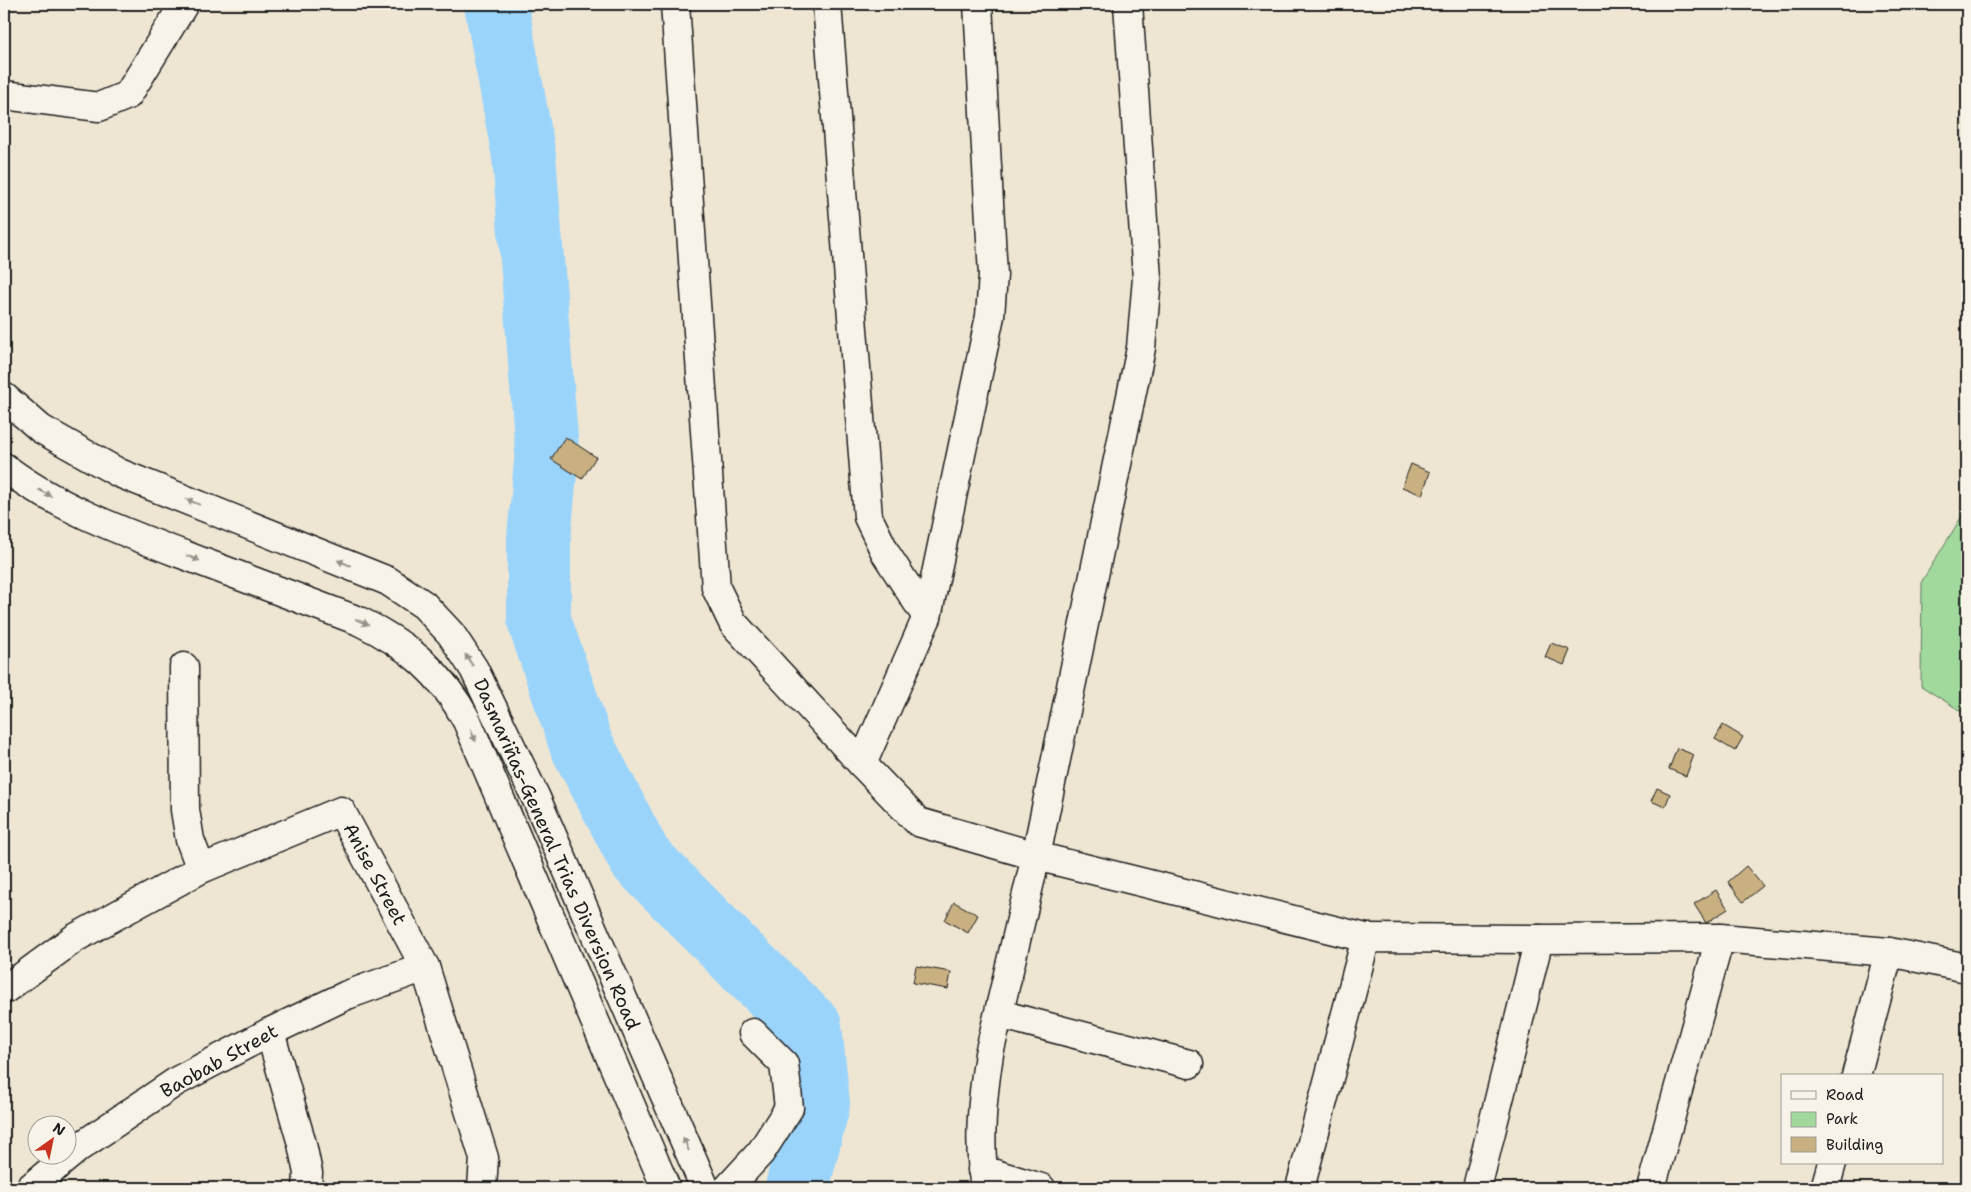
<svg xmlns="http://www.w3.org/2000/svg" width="1971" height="1192" viewBox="0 0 1971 1192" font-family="'Shantell Sans',sans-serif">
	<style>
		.green { fill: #a1d99d; stroke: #5e7a5c }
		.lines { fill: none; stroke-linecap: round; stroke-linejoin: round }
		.river { stroke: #9bd4fb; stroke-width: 64 }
		.building { fill: #c9b080; stroke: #1c1c1c }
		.minor-casing { stroke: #1c1c1c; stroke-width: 31 }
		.minor { stroke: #f7f3e8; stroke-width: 28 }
		.oneway { fill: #94928c }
		.labels { text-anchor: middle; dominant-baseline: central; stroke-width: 4; stroke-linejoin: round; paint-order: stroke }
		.street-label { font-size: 19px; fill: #1c1c1c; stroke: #f7f3e8 }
	</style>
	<rect width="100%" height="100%" fill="#eee6d3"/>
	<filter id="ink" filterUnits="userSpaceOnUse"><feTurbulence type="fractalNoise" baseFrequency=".02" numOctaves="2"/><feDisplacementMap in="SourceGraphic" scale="10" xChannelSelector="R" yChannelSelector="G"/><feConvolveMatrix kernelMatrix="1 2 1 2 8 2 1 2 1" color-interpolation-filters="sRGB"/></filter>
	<g filter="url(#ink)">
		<polygon class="green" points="1967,508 1967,715 1921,686 1922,581"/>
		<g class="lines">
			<polyline class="river" points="496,4 524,156 547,451 539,538 539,620 581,744 640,858 742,961 810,1027 818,1104 797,1188"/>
		</g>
		<g class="building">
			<polygon points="565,437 596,457 582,479 551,459"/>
			<polygon points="1411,464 1430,472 1422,495 1402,487"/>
			<polygon points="1551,643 1570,650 1564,665 1545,657"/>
			<polygon points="1723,725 1743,737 1735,751 1715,739"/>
			<polygon points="1677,748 1694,755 1686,776 1669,769"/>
			<polygon points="1657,788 1670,794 1665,807 1651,801"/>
			<polygon points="1746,866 1763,886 1743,902 1728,882"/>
			<polygon points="1716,890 1728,909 1706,923 1694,904"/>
			<polygon points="954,902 978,915 968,933 945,920"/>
			<polygon points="916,966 951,972 948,989 913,983"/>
		</g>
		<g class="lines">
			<defs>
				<g id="minor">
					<polyline points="675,4 716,588 733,623 862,764 918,822 1036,856 1141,348 1147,278 1128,4"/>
					<polyline points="827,4 868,517 886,554 927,617 862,764"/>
					<polyline points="4,95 99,107 128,95 184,4"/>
					<polyline points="4,397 41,429 119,473 388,581 424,605 451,634 474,669 536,798 705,1188"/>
					<path d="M4 467C57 508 129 534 192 558 247 579 303 600 359 621 407 644 442 673 467 721L666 1188"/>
					<polyline points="927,617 990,316 993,275 978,4"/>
					<polyline points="184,667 185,810 190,840 201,869"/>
					<polyline points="4,990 75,938 201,869 341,811 425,967 484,1158 482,1188"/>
					<polyline points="999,1014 1189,1064"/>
					<polyline points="270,1032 302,1144 308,1173 307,1188"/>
					<polyline points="1856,1076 1889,952"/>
					<polyline points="982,1170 1041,1188"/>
					<polyline points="30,1188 78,1148 177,1081 270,1032 347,995 425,967"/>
					<polyline points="728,1188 761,1152 789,1108 784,1064 753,1033"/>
					<path d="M985 1188C978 1143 982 1099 989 1054L1036 856 1366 938"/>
					<polyline points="1300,1188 1366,938 1539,939"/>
					<polyline points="1477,1188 1539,939 1720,938 1889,952 1967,968"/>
					<polyline points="1651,1188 1720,938"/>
					<polyline points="1825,1188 1832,1163"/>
				</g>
			</defs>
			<use href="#minor" class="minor-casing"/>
			<use href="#minor" class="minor"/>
		</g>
		<defs><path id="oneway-solid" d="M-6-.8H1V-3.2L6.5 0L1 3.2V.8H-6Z" transform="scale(1.25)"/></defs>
		<g class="oneway">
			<use href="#oneway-solid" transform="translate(45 493) rotate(29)"/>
			<use href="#oneway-solid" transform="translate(193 502) rotate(-158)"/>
			<use href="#oneway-solid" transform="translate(193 558) rotate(21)"/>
			<use href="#oneway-solid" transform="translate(344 563) rotate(-158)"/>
			<use href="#oneway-solid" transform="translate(362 622) rotate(24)"/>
			<use href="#oneway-solid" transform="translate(469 660) rotate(-123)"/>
			<use href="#oneway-solid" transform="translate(473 735) rotate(67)"/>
			<use href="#oneway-solid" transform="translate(686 1144) rotate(-113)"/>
		</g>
	</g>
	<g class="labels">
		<g class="street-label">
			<text transform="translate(557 854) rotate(66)">Dasmariñas-General Trias Diversion Road</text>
			<text transform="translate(375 874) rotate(62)">Anise Street</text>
			<text transform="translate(219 1061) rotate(-29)">Baobab Street</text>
		</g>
	</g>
	<rect width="1971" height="1192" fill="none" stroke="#f7f3e8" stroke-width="20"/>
	<rect x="10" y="10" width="1951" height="1172" fill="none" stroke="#1c1c1c" stroke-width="2" filter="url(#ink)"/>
	<rect x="1781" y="1074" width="162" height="90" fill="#f7f3e8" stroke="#9f9d96"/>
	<rect x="1791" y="1091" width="25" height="8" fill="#f7f3e8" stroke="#9f9d96"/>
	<text x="1826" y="1100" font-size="15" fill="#1c1c1c">Road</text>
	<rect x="1791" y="1112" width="25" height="15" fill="#a1d99d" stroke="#9f9d96"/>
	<text x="1826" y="1124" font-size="15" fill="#1c1c1c">Park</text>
	<rect x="1791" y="1137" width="25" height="15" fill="#c9b080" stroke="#9f9d96"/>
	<text x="1826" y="1150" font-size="15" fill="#1c1c1c">Building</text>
	<g transform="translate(52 1140) rotate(33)"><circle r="24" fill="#f7f3e8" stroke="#9f9d96"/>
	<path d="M0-4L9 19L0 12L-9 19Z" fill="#c8321e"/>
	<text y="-8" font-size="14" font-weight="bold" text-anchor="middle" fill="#1c1c1c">N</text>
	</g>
</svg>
